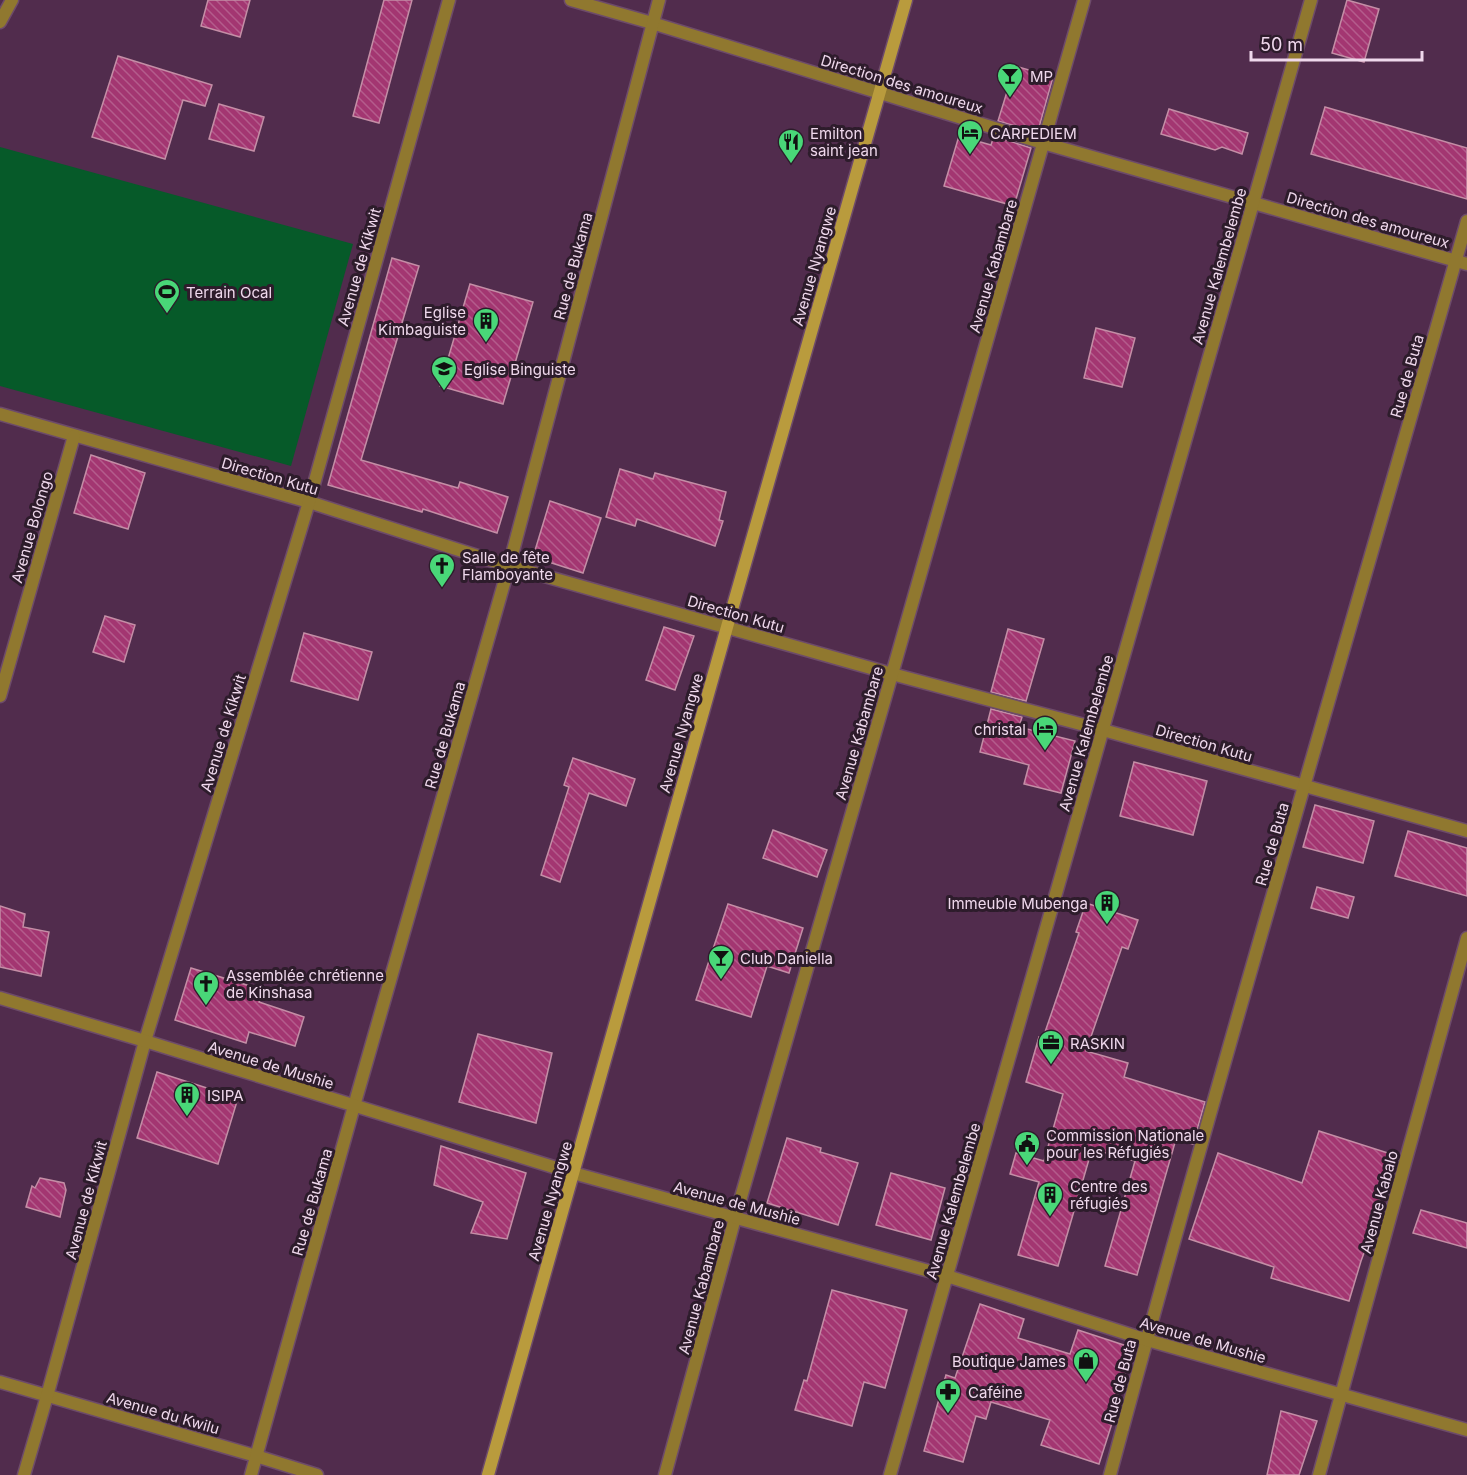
<svg xmlns="http://www.w3.org/2000/svg" width="1467" height="1475" viewBox="0 0 1467 1475" font-family="Inter,sans-serif">
	<style>
		.grass { fill: #065a29 }
		.building { fill: url(#building-back-hatch); stroke: #c48ea6; stroke-width: 1.5 }
		.lines { fill: none; stroke-linecap: round; stroke-linejoin: round }
		.minor-casing { stroke: #6d4b6a; stroke-width: 15 }
		.tertiary-casing { stroke: #6d4b6a; stroke-width: 15 }
		.secondary-casing { stroke: #6d4b6a; stroke-width: 15 }
		.minor { stroke: #90782f; stroke-width: 12 }
		.tertiary { stroke: #90782f; stroke-width: 12 }
		.secondary { stroke: #b99b3d; stroke-width: 12 }
		.labels { text-anchor: middle; dominant-baseline: central; stroke-width: 6; stroke-linejoin: round; paint-order: stroke }
		.poi-label { font-size: 15px; fill: #efd8ec; stroke: #2d1c2b; text-anchor: start }
		.street-label { font-size: 15px; fill: #efd8ec; stroke: #2d1c2b }
	</style>
	<defs>
		<pattern id="building-back-hatch" width="6" height="6" patternUnits="userSpaceOnUse" patternTransform="scale(1.5)"><rect width="6" height="6" fill="#a33671"/><path d="M-1 5l2 2M0 0l6 6M5-1l2 2" fill="none" stroke="#b45c8c"/></pattern>
	</defs>
	<rect width="100%" height="100%" fill="#512c4d"/>
	<polygon class="grass" points="0,147 353,244 291,466 0,386"/>
	<g class="building">
		<polygon points="208,0 250,0 240,37 201,26"/>
		<polygon points="384,0 412,0 379,123 353,116"/>
		<polygon points="1347,0 1379,9 1364,62 1332,53"/>
		<polygon points="118,56 212,85 205,106 183,100 165,159 92,137"/>
		<polygon points="1015,66 1053,77 1038,131 1036,132 998,121"/>
		<polygon points="219,104 264,117 254,151 209,139"/>
		<polygon points="1325,107 1467,148 1467,199 1311,154"/>
		<polygon points="1169,109 1248,133 1242,154 1222,147 1215,150 1161,134"/>
		<polygon points="959,136 991,145 994,136 1031,148 1014,206 944,186"/>
		<polygon points="392,258 419,266 361,460 458,488 460,482 508,497 497,533 423,509 422,512 328,485"/>
		<polygon points="470,284 533,302 503,404 440,386"/>
		<polygon points="1096,328 1135,338 1122,387 1084,378"/>
		<polygon points="91,455 145,473 128,529 74,513"/>
		<polygon points="620,469 653,479 655,473 726,492 719,520 723,521 715,546 637,519 635,526 606,517"/>
		<polygon points="550,501 601,518 583,573 533,557"/>
		<polygon points="105,616 135,625 124,662 93,652"/>
		<polygon points="664,627 694,636 675,690 646,680"/>
		<polygon points="1008,629 1044,639 1026,701 991,692"/>
		<polygon points="304,633 372,652 358,700 291,681"/>
		<polygon points="991,709 1022,717 1019,727 1075,741 1061,793 1024,784 1029,765 980,752"/>
		<polygon points="573,758 635,779 626,806 589,793 560,882 541,875 569,787 564,785"/>
		<polygon points="1134,762 1207,781 1193,835 1120,816"/>
		<polygon points="1315,805 1374,821 1363,863 1303,847"/>
		<polygon points="773,830 827,850 817,877 763,858"/>
		<polygon points="1408,831 1467,848 1467,896 1395,876"/>
		<polygon points="1317,887 1354,897 1348,918 1311,908"/>
		<polygon points="1086,903 1138,920 1128,949 1122,947 1086,1051 1128,1063 1124,1077 1205,1102 1193,1144 1176,1139 1137,1275 1105,1266 1135,1161 1092,1149 1058,1266 1018,1255 1039,1182 1010,1174 1016,1153 1044,1161 1063,1094 1026,1082 1039,1037 1043,1038 1079,933 1076,932"/>
		<polygon points="728,904 803,928 789,973 767,966 751,1017 696,1000"/>
		<polygon points="0,906 25,914 23,927 49,932 41,976 0,967"/>
		<polygon points="191,968 263,990 259,1002 304,1017 295,1046 249,1032 246,1043 175,1020"/>
		<polygon points="478,1034 552,1053 536,1123 459,1102"/>
		<polygon points="157,1072 238,1098 218,1164 137,1138"/>
		<polygon points="1319,1131 1394,1155 1378,1206 1381,1207 1361,1261 1349,1301 1271,1278 1274,1267 1189,1239 1218,1153 1302,1183"/>
		<polygon points="787,1138 821,1148 820,1152 858,1163 838,1225 767,1203"/>
		<polygon points="441,1146 526,1173 507,1239 471,1233 483,1202 434,1185"/>
		<polygon points="891,1173 945,1188 931,1240 876,1225"/>
		<polygon points="40,1178 64,1183 66,1190 60,1217 26,1207 32,1186 35,1188"/>
		<polygon points="1421,1210 1467,1223 1467,1248 1413,1233"/>
		<polygon points="832,1290 907,1310 885,1388 864,1382 852,1426 795,1410 804,1380 807,1381"/>
		<polygon points="980,1304 1024,1319 1018,1338 1070,1354 1078,1330 1133,1348 1111,1416 1114,1417 1099,1464 1041,1445 1050,1420 991,1402 986,1419 976,1416 963,1462 924,1451 946,1375 955,1378"/>
		<polygon points="1281,1411 1317,1421 1299,1475 1267,1475"/>
	</g>
	<g class="lines">
		<defs>
			<g id="minor">
				<polyline points="571,0 652,23 1043,143 1467,264"/>
				<polyline points="0,414 309,502 509,566 892,674 1103,730 1467,831"/>
				<polyline points="0,696 74,436"/>
				<polyline points="0,1382 256,1456 317,1475"/>
				<polyline points="24,1475 47,1396 145,1041 309,502 449,0"/>
				<polyline points="251,1475 354,1106 509,566 659,0"/>
				<polyline points="665,1475 735,1218 892,674 1084,0"/>
				<path d="M1110 1475C1223 1056 1348 639 1467 221"/>
				<polyline points="1319,1475 1467,938"/>
			</g>
			<g id="tertiary">
				<polyline points="0,22 12,0"/>
				<polyline points="0,998 145,1041 573,1173 947,1276 1147,1340 1467,1430"/>
				<polyline points="890,1475 1311,0"/>
			</g>
			<polyline id="secondary" points="488,1475 727,627 906,0"/>
		</defs>
		<use href="#minor" class="minor-casing"/>
		<use href="#tertiary" class="tertiary-casing"/>
		<use href="#secondary" class="secondary-casing"/>
		<use href="#minor" class="minor"/>
		<use href="#tertiary" class="tertiary"/>
		<use href="#secondary" class="secondary"/>
	</g>
	<defs>
		<symbol id="bar-pin" viewBox="-11 -11 22 30"><path d="M0 17L-7.5 6A9.5 9.5 0 1 1 7.5 6Z" fill="#49d778" stroke="#2d1c2b"/><path d="M-6-5H6L.8 .8V4.5H3.5V6h-7V4.5H-.8V.8Z" fill="#111"/></symbol>
		<symbol id="hotel-pin" viewBox="-11 -11 22 30"><path d="M0 17L-7.5 6A9.5 9.5 0 1 1 7.5 6Z" fill="#49d778" stroke="#2d1c2b"/><path d="M-6-4.5h1.5V1H6V5H4.5V3h-9V5H-6ZM-4 0a1.8 1.8 0 1 1 3.6 0ZM.5 0V-2.5h3Q6-2.5 6 0Z" fill="#111"/></symbol>
		<symbol id="restaurant-pin" viewBox="-11 -11 22 30"><path d="M0 17L-7.5 6A9.5 9.5 0 1 1 7.5 6Z" fill="#49d778" stroke="#2d1c2b"/><path d="M-5-6h1v4h1v-4h1v4h1v-4h1v5L-1.5 .5V6h-2V.5L-5-1ZM5-6V6H3V1.5H1.5Q1.5-4 5-6Z" fill="#111"/></symbol>
		<symbol id="stadium-pin" viewBox="-11 -11 22 30"><path d="M0 17L-7.5 6A9.5 9.5 0 1 1 7.5 6Z" fill="#49d778" stroke="#2d1c2b"/><path d="M0-5a6.5 5 0 1 0 0 10a6.5 5 0 1 0 0-10ZM-3.5-1.8h7v3.6h-7Z" fill="#111"/></symbol>
		<symbol id="building-pin" viewBox="-11 -11 22 30"><path d="M0 17L-7.5 6A9.5 9.5 0 1 1 7.5 6Z" fill="#49d778" stroke="#2d1c2b"/><path d="M-4-6H4V6H1V3H-1V6H-4ZM-2.5-4.3h1.7v1.8h-1.7ZM.8-4.3h1.7v1.8H.8ZM-2.5-1h1.7V.8h-1.7ZM.8-1h1.7V.8H.8Z" fill="#111"/></symbol>
		<symbol id="school-pin" viewBox="-11 -11 22 30"><path d="M0 17L-7.5 6A9.5 9.5 0 1 1 7.5 6Z" fill="#49d778" stroke="#2d1c2b"/><path d="M0-5L7-2L0 1L-7-2ZM-4 1L0 2.5L4 1V4Q0 6-4 4Z" fill="#111"/></symbol>
		<symbol id="church-pin" viewBox="-11 -11 22 30"><path d="M0 17L-7.5 6A9.5 9.5 0 1 1 7.5 6Z" fill="#49d778" stroke="#2d1c2b"/><path d="M-1.2-6h2.4v3.5h3.3v2.4h-3.3V6h-2.4V-.1h-3.3v-2.4h3.3Z" fill="#111"/></symbol>
		<symbol id="office-pin" viewBox="-11 -11 22 30"><path d="M0 17L-7.5 6A9.5 9.5 0 1 1 7.5 6Z" fill="#49d778" stroke="#2d1c2b"/><path d="M-6-3h4V-5.5h4V-3h4V5H-6ZM-1-4.5V-3h2v-1.5ZM-6 0V1H6V0Z" fill="#111"/></symbol>
		<symbol id="civic-pin" viewBox="-11 -11 22 30"><path d="M0 17L-7.5 6A9.5 9.5 0 1 1 7.5 6Z" fill="#49d778" stroke="#2d1c2b"/><path d="M-.6-6.5H3V-4.5H.6V-3L4-1V1h2V6H-6V1h2V-1L-.6-3ZM-1.2 2.5V6h2.4V2.5Z" fill="#111"/></symbol>
		<symbol id="shop-pin" viewBox="-11 -11 22 30"><path d="M0 17L-7.5 6A9.5 9.5 0 1 1 7.5 6Z" fill="#49d778" stroke="#2d1c2b"/><path d="M-5-2.5h2.3a2.7 3.5 0 0 1 5.4 0H5L5.5 6h-11ZM-1.5-2.5h3a1.5 2.3 0 0 0-3 0Z" fill="#111"/></symbol>
		<symbol id="pharmacy-pin" viewBox="-11 -11 22 30"><path d="M0 17L-7.5 6A9.5 9.5 0 1 1 7.5 6Z" fill="#49d778" stroke="#2d1c2b"/><path d="M-2-6h4v4h4v4h-4v4h-4v-4h-4v-4h4Z" fill="#111"/></symbol>
	</defs>
	<g fill-rule="evenodd">
		<use href="#bar-pin" x="995" y="61" width="30" height="40"/>
		<use href="#hotel-pin" x="955" y="118" width="30" height="40"/>
		<use href="#restaurant-pin" x="776" y="127" width="30" height="40"/>
		<use href="#stadium-pin" x="152" y="277" width="30" height="40"/>
		<use href="#building-pin" x="471" y="306" width="30" height="40"/>
		<use href="#school-pin" x="429" y="354" width="30" height="40"/>
		<use href="#church-pin" x="427" y="551" width="30" height="40"/>
		<use href="#hotel-pin" x="1030" y="714" width="30" height="40"/>
		<use href="#building-pin" x="1092" y="888" width="30" height="40"/>
		<use href="#bar-pin" x="706" y="943" width="30" height="40"/>
		<use href="#church-pin" x="191" y="969" width="30" height="40"/>
		<use href="#office-pin" x="1036" y="1028" width="30" height="40"/>
		<use href="#building-pin" x="172" y="1080" width="30" height="40"/>
		<use href="#civic-pin" x="1012" y="1129" width="30" height="40"/>
		<use href="#building-pin" x="1035" y="1180" width="30" height="40"/>
		<use href="#shop-pin" x="1071" y="1346" width="30" height="40"/>
		<use href="#pharmacy-pin" x="933" y="1377" width="30" height="40"/>
	</g>
	<g class="labels">
		<g class="poi-label">
			<text x="1030" y="76">MP</text>
			<text x="810" y="133">Emilton<tspan x="810" dy="17">saint jean</tspan></text>
			<text x="990" y="133">CARPEDIEM</text>
			<text x="186" y="292">Terrain Ocal</text>
			<text x="466" y="312" text-anchor="end">Eglise<tspan x="466" dy="17">Kimbaguiste</tspan></text>
			<text x="464" y="369">Eglise Binguiste</text>
			<text x="462" y="557">Salle de fête<tspan x="462" dy="17">Flamboyante</tspan></text>
			<text x="1026" y="729" text-anchor="end">christal</text>
			<text x="1088" y="903" text-anchor="end">Immeuble Mubenga</text>
			<text x="740" y="958">Club Daniella</text>
			<text x="226" y="975">Assemblée chrétienne<tspan x="226" dy="17">de Kinshasa</tspan></text>
			<text x="1070" y="1043">RASKIN</text>
			<text x="207" y="1095">ISIPA</text>
			<text x="1046" y="1135">Commission Nationale<tspan x="1046" dy="17">pour les Réfugiés</tspan></text>
			<text x="1070" y="1186">Centre des<tspan x="1070" dy="17">réfugiés</tspan></text>
			<text x="1066" y="1361" text-anchor="end">Boutique James</text>
			<text x="968" y="1392">Caféine</text>
		</g>
		<g class="street-label">
			<text transform="translate(902 84) rotate(17)">Direction des amoureux</text>
			<text transform="translate(1368 220) rotate(16)">Direction des amoureux</text>
			<text transform="translate(573 266) rotate(-75)">Rue de Bukama</text>
			<text transform="translate(814 266) rotate(-74)">Avenue Nyangwe</text>
			<text transform="translate(993 266) rotate(-74)">Avenue Kabambare</text>
			<text transform="translate(1219 266) rotate(-74)">Avenue Kalembelembe</text>
			<text transform="translate(359 267) rotate(-74)">Avenue de Kikwit</text>
			<text transform="translate(1407 376) rotate(-74)">Rue de Buta</text>
			<text transform="translate(270 476) rotate(16)">Direction Kutu</text>
			<text transform="translate(32 527) rotate(-74)">Avenue Bolongo</text>
			<text transform="translate(736 614) rotate(16)">Direction Kutu</text>
			<text transform="translate(223 733) rotate(-73)">Avenue de Kikwit</text>
			<text transform="translate(681 733) rotate(-74)">Avenue Nyangwe</text>
			<text transform="translate(859 733) rotate(-74)">Avenue Kabambare</text>
			<text transform="translate(1086 733) rotate(-74)">Avenue Kalembelembe</text>
			<text transform="translate(445 735) rotate(-74)">Rue de Bukama</text>
			<text transform="translate(1204 743) rotate(16)">Direction Kutu</text>
			<text transform="translate(1272 844) rotate(-74)">Rue de Buta</text>
			<text transform="translate(271 1065) rotate(17)">Avenue de Mushie</text>
			<text transform="translate(86 1200) rotate(-75)">Avenue de Kikwit</text>
			<text transform="translate(550 1201) rotate(-74)">Avenue Nyangwe</text>
			<text transform="translate(953 1201) rotate(-74)">Avenue Kalembelembe</text>
			<text transform="translate(312 1202) rotate(-74)">Rue de Bukama</text>
			<text transform="translate(1379 1202) rotate(-75)">Avenue Kabalo</text>
			<text transform="translate(737 1203) rotate(15)">Avenue de Mushie</text>
			<text transform="translate(701 1287) rotate(-75)">Avenue Kabambare</text>
			<text transform="translate(1203 1340) rotate(16)">Avenue de Mushie</text>
			<text transform="translate(1120 1381) rotate(-75)">Rue de Buta</text>
			<text transform="translate(163 1413) rotate(16)">Avenue du Kwilu</text>
		</g>
	</g>
	<path d="M1251 51v9h171v-9" fill="none" stroke="#efd8ec" stroke-width="3"/>
	<text x="1260" y="51" font-size="18" fill="#efd8ec" stroke="#2d1c2b" stroke-width="4.5" paint-order="stroke">50 m</text>
</svg>
